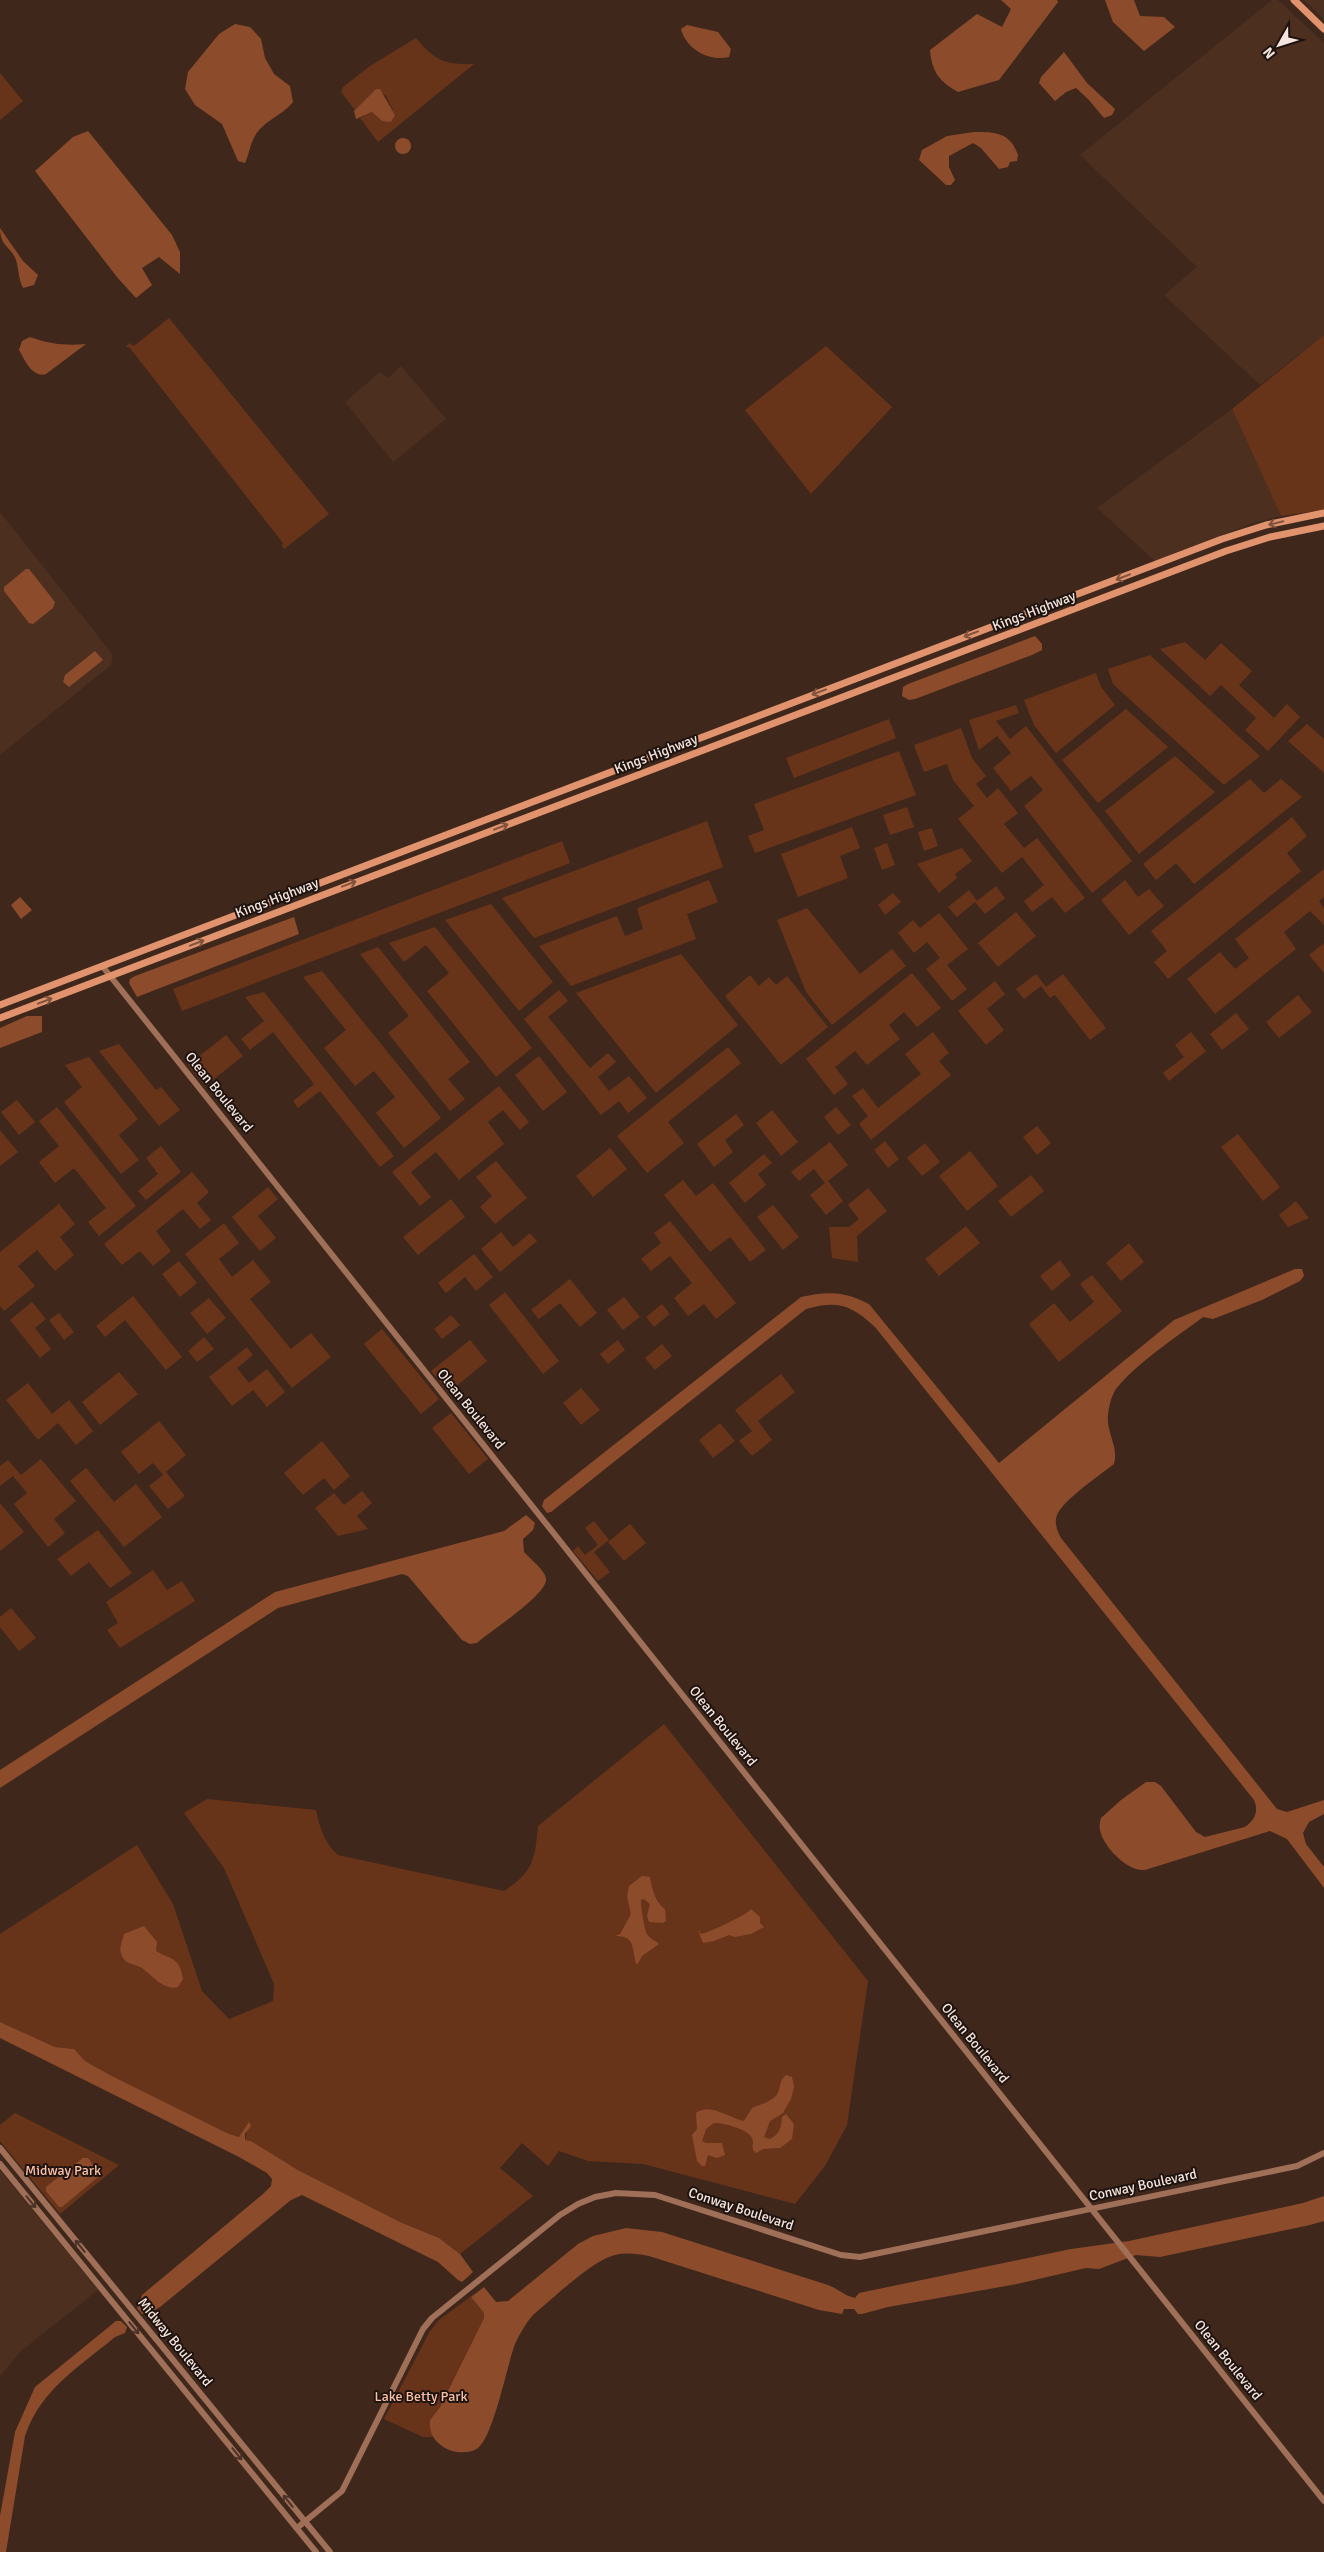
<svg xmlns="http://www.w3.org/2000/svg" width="1324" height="2552" viewBox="0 0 1324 2552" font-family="Signika,sans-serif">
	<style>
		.built { fill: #4d2f20 }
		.green { fill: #683419 }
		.water { fill: #8c4c2b }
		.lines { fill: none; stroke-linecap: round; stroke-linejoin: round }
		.tertiary { stroke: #a06f58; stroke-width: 6 }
		.secondary { stroke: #e1936d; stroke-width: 7 }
		.oneway { stroke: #80533e }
		.oneway2 { stroke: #4c3328 }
		.labels { text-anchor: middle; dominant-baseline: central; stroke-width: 4; stroke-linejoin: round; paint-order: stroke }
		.street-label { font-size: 14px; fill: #f6e5de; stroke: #1e130e }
		.park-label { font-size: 14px; fill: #fac0a5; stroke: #1e130e }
	</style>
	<rect width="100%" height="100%" fill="#3f271c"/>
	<g class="built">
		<polygon points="1272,0 1278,0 1324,43 1324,335 1260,385 1164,295 1197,267 1080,155"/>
		<polygon points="1304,0 1324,0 1324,19"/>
		<polygon points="401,366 446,419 393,462 345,402 380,372 388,378"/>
		<polygon points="1232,409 1281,516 1253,523 1155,561 1097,508"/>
		<polygon points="0,512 113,655 111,665 0,755"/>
		<polygon points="0,2170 98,2290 21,2351 0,2376"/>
	</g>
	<g class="green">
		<path d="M416 38C435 61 446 65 474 64L378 142 360 118 372 112 382 121 395 115 386 96 376 89 355 110 341 92 343 87 370 66Z"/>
		<polygon points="0,73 23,101 0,120"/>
		<polygon points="169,318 329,514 284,549 282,546 283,543 129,347 126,347 129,343 134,346"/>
		<polygon points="1324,335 1324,510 1281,516 1232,409"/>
		<polygon points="826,346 892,407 811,494 745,410"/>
		<polygon points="1185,642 1205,660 1221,643 1252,671 1239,685 1274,718 1287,704 1300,717 1268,751 1245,730 1256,718 1221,685 1210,696 1160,649"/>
		<polygon points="1150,655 1260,756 1224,785 1113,684 1108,669"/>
		<polygon points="1096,673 1101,687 1115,705 1056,753 1034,725 1024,700"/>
		<polygon points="1016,705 1019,713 996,721 1010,739 1026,726 1132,861 1092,893 1024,806 1043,790 1031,776 1011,791 993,768 1011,753 997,736 979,750 969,720"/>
		<polygon points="1126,709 1168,747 1098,803 1062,760"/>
		<polygon points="889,719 896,738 794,778 786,758"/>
		<polygon points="1307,724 1324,739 1324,773 1288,741"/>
		<polygon points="961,728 972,758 986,776 976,784 987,798 998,788 1018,813 1004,824 1024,848 1037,838 1085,898 1065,913 1052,897 1032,912 1024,901 1044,885 1022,857 1002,873 958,819 974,806 953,780 947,764 924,772 914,745"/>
		<polygon points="899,751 916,795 755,853 748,836 764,830 754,804"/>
		<polygon points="1175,756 1215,792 1139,854 1105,811"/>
		<polygon points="1250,779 1264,793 1281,779 1302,797 1194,884 1176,863 1156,880 1143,864"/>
		<polygon points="907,807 914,827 890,835 883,815"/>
		<polygon points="1292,817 1307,836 1287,853 1301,871 1168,979 1154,962 1167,951 1151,931"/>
		<polygon points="707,821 723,867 534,938 502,898"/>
		<polygon points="852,827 860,848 840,856 848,878 798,897 781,854"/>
		<polygon points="932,828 938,846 924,851 918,832"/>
		<polygon points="562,841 570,863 182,1011 173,989"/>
		<polygon points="887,843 895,865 882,870 874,848"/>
		<polygon points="962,848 972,861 955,874 957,878 939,893 917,864"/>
		<polygon points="1324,869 1324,897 1319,901 1324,908 1324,925 1310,911 1284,932 1296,949 1215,1014 1187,979 1220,952 1235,969 1249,958 1235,939"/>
		<polygon points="709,880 718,902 687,914 696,939 571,986 539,946 617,916 625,936 643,929 637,908"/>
		<polygon points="1125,880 1138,897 1149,889 1164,906 1129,935 1101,900"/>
		<polygon points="996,886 1005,898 985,914 975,902 957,917 948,907 969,890 977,901"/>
		<polygon points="893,893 901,902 885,915 878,905"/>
		<polygon points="491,904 553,982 519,1011 445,920"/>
		<polygon points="807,908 860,974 892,949 906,966 832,1025 806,992 777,920"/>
		<polygon points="1016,912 1036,936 998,967 978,943"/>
		<polygon points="939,913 968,949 947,965 967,989 952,1001 926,969 940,958 927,942 914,953 898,933 913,920 920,928"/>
		<polygon points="435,927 532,1048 496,1077 427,991 449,973 426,945 404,962 389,943"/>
		<polygon points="1324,943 1324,973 1309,955"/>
		<polygon points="378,947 470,1062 448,1079 465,1099 450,1111 388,1033 409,1016 360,954"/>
		<polygon points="681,954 738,1025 656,1093 576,993"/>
		<polygon points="322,971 441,1118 404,1148 376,1113 395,1097 374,1071 355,1086 324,1048 346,1030 303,977"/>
		<polygon points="912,973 941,1008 917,1027 904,1012 889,1025 900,1039 867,1065 855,1051 835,1067 848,1084 834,1095 806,1059"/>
		<polygon points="1036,974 1046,987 1063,974 1106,1028 1090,1040 1055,995 1050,998 1041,986 1024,999 1016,989"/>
		<polygon points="750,975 759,986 769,977 776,985 787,976 828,1027 781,1065 725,996"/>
		<polygon points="995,981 1005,994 987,1009 1004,1030 986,1045 958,1011"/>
		<polygon points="559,990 568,1001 548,1017 590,1068 608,1053 616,1062 598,1077 609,1091 629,1076 647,1098 628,1113 619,1101 601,1115 524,1019"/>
		<polygon points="264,992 394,1156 380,1167 320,1091 298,1108 293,1101 314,1084 273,1032 250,1050 241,1039 264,1021 245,997"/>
		<polygon points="1298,995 1312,1012 1279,1038 1266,1022"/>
		<polygon points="1236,1013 1249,1029 1222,1050 1210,1034"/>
		<polygon points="933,1032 949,1053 939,1061 951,1075 871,1140 859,1124 868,1116 852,1096 863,1088 878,1108 921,1074 905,1054"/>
		<polygon points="1191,1032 1206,1051 1169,1081 1163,1073 1184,1057 1175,1045"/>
		<polygon points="226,1035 243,1056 205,1086 188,1065"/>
		<polygon points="119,1044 156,1090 161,1087 180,1110 159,1126 99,1051"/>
		<polygon points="728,1047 741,1063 668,1122 684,1143 647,1173 617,1136"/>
		<polygon points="539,1056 567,1092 543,1111 515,1075"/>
		<polygon points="89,1057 138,1119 119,1135 139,1160 121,1174 64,1102 82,1087 65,1065"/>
		<polygon points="499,1086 529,1122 520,1130 503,1110 488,1122 504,1144 459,1180 436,1152 411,1172 431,1197 420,1206 392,1172"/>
		<polygon points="17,1100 35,1122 19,1135 1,1112"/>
		<polygon points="57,1107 136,1206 99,1236 88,1222 106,1208 74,1168 55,1183 39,1162 59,1146 39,1121"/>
		<polygon points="836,1107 851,1125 838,1135 824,1117"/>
		<polygon points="772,1110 798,1142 781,1156 756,1123"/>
		<polygon points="736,1114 744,1125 725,1140 733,1152 714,1167 697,1144"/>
		<polygon points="1037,1126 1051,1143 1037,1155 1023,1137"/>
		<polygon points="0,1130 18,1152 0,1166"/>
		<polygon points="1238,1134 1280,1187 1263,1201 1221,1147"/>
		<polygon points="885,1141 899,1159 888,1168 874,1150"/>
		<polygon points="830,1142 848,1165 828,1181 843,1201 826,1215 810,1195 825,1183 814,1169 799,1181 791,1172"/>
		<polygon points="925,1143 940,1162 922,1176 907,1158"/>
		<polygon points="161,1146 181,1172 146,1200 138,1191 158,1174 146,1158"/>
		<polygon points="610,1148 627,1169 593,1197 576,1176"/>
		<polygon points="970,1151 998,1186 967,1211 939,1176"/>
		<polygon points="764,1154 772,1163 758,1174 766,1185 745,1203 729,1183"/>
		<polygon points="496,1161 527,1198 495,1224 480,1207 492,1196 476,1177"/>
		<polygon points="192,1172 209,1192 197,1203 211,1220 200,1229 183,1209 156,1231 171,1251 153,1266 140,1251 122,1265 104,1244"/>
		<polygon points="1031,1175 1044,1191 1011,1217 998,1201"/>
		<polygon points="683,1180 696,1196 713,1183 766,1250 750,1262 730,1237 710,1252 664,1195"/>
		<polygon points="268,1187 278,1199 258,1216 276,1238 260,1251 232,1217"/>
		<polygon points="868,1188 887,1211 857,1236 858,1262 832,1258 829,1227 849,1227 859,1219 848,1205"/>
		<polygon points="451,1199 465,1217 418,1255 403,1237"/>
		<polygon points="1296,1201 1309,1218 1288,1227 1279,1215"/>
		<polygon points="59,1204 75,1224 60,1237 74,1255 55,1271 37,1250 18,1266 35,1286 4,1311 0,1306 0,1252"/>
		<polygon points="773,1205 799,1237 783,1250 757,1217"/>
		<polygon points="670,1221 736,1303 716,1319 704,1304 688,1316 674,1298 692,1283 670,1256 651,1271 641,1259 661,1243 654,1233"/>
		<polygon points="224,1223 239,1243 219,1259 232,1277 253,1260 271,1282 250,1299 291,1349 311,1333 331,1357 292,1388 185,1254"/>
		<polygon points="966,1226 980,1243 939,1276 925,1259"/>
		<polygon points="501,1232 513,1247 530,1233 537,1241 500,1272 481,1249"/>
		<polygon points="1129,1243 1144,1262 1121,1281 1106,1263"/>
		<polygon points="474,1254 493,1277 476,1291 465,1277 446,1293 438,1283"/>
		<polygon points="1060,1260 1071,1275 1052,1291 1040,1276"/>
		<polygon points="179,1261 197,1283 180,1297 162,1274"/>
		<polygon points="1092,1275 1122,1311 1059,1362 1029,1324 1054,1303 1070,1322 1094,1302 1080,1284"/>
		<polygon points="570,1279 597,1313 580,1327 560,1303 539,1319 531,1310"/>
		<polygon points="505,1292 559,1361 543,1374 489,1305"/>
		<polygon points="133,1296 182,1357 166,1370 125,1320 105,1337 96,1326"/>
		<polygon points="624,1297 640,1317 623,1330 607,1310"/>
		<polygon points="209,1298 226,1318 207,1334 190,1313"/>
		<polygon points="32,1302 46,1319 35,1328 51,1349 40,1358 10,1320"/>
		<polygon points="662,1304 670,1314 654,1327 646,1317"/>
		<polygon points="59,1313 74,1332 64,1340 49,1320"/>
		<polygon points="451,1315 460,1325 442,1339 434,1329"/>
		<polygon points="382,1329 439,1399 421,1414 364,1344"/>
		<polygon points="204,1337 214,1349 197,1362 188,1351"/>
		<polygon points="470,1340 487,1361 449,1392 431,1371"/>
		<polygon points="618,1340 625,1350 608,1364 600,1354"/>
		<polygon points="662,1344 672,1356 655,1370 645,1358"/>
		<polygon points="247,1347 253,1355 237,1368 249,1383 267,1369 285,1392 267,1407 253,1390 232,1406 209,1377"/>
		<polygon points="119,1372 138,1394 100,1425 82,1402"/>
		<polygon points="781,1374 795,1392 758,1421 772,1440 752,1456 739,1441 752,1431 735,1410"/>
		<polygon points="28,1383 52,1414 69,1400 93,1431 76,1445 58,1423 38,1440 6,1400"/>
		<polygon points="581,1388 600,1410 581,1425 563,1403"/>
		<polygon points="451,1413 488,1459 469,1474 432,1428"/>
		<polygon points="159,1421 186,1455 166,1472 185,1496 168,1509 149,1486 163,1475 153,1463 139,1474 121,1452"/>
		<polygon points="720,1423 735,1441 713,1458 699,1440"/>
		<polygon points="322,1441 350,1476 334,1490 324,1478 303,1495 284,1473"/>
		<polygon points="41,1459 76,1501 54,1519 65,1533 48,1547 14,1504 27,1493 13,1476 0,1486 0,1466 8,1460 21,1475"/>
		<polygon points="86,1468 114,1502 136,1484 162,1517 124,1547 70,1481"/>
		<polygon points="362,1491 372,1503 357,1516 368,1529 338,1536 315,1508 334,1493 344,1505"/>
		<polygon points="0,1503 24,1532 0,1551"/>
		<polygon points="594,1521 609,1540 594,1552 610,1572 598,1581 573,1551 578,1546 585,1555 598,1545 585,1528"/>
		<polygon points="630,1524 646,1543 624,1561 608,1542"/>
		<polygon points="98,1530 132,1573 110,1588 89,1562 71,1576 57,1559"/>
		<polygon points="153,1570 167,1590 182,1581 195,1601 120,1648 107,1630 118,1623 106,1602"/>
		<polygon points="11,1608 36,1638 19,1651 0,1627 0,1617"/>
		<path d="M664 1724 868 1981 847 2125 825 2166 795 2204 643 2164 588 2161 559 2151 548 2166 522 2143 500 2168 533 2196 460 2254 439 2238 400 2222 298 2170 251 2141 245 2140 249 2123 240 2137 227 2133 112 2076 85 2061 74 2049 55 2047 0 2022V1934L137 1845 173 1904 202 1991 229 2019 273 2001 274 1984 224 1868 184 1813 207 1799 316 1810C320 1829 324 1842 338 1855L504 1891C533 1872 535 1860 538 1826Z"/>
		<polygon points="15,2113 119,2165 60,2214 0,2141 0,2125"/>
		<polygon points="477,2292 471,2297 484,2313 484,2318 440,2407 430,2420 433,2437 423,2437 384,2419 430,2331 439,2320"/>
	</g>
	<g class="water">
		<path d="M1001 0H1057L1058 2 999 80 958 92C939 81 932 72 930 50L977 14 1002 27 1011 9Z"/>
		<polygon points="1105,0 1134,0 1140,16 1164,17 1175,27 1144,51 1113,22"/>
		<path d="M235 24 250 27 261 39 265 58 274 74 290 86 293 102C283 115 263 121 255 136 250 144 249 155 245 163L238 161 222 124 195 105 185 89 188 72 219 34Z"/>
		<path d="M687 25 718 32 731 49 729 57C709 62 686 49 681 29Z"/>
		<polygon points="1064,52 1087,83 1115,109 1112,115 1104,118 1088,99 1076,88 1066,92 1055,101 1039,83 1041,77"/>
		<polygon points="376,89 380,89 395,115 391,122 382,121 372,112 356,119 354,111"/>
		<polygon points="88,131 172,235 180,252 180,274 159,257 142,268 152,285 136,298 117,277 35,171 73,137"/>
		<path d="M974 132C995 132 1010 132 1018 155L1017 161 1010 162 1008 167 999 169 981 148 973 143 949 156V167L955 180 951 185H946L919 160 922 150 947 136Z"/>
		<circle cx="403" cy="146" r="8"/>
		<path d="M0 228 23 261 38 275 34 285 23 288C18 278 19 269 16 260 11 246 0 247 0 228Z"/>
		<path d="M30 337C49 344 66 346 86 344L46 374C32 378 25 360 19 350L22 341Z"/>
		<polygon points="26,569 29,569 55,602 53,608 33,624 29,623 4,591 4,587"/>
		<polygon points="1035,636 1042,644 1042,650 1032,655 915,699 909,700 902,696 903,687 908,684"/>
		<polygon points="95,651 103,660 69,687 63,682 65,675"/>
		<polygon points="20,897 32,910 21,919 11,905"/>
		<polygon points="294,917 299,934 137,997 129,983 130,979 135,976"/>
		<polygon points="27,1016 42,1016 42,1032 0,1048 0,1028"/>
		<path d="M1295 1269H1302L1304 1276 1300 1281 1262 1300 1213 1319 1203 1317C1174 1339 1139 1361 1116 1389 1111 1397 1109 1406 1108 1415 1106 1432 1119 1447 1114 1464 1100 1475 1063 1500 1057 1515 1054 1522 1057 1531 1061 1538L1277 1809 1287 1812 1324 1800V1814L1309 1822 1303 1833 1306 1844 1324 1867V1888L1287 1839 1270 1831 1145 1870C1127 1872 1103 1846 1100 1830 1099 1826 1100 1822 1101 1818L1121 1800 1146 1782H1155L1161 1786 1196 1832 1205 1837 1245 1827C1255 1820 1259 1811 1254 1800L875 1327C851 1305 838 1300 806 1309L551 1512 547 1513 542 1506 544 1500 801 1297C827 1291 845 1291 869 1304L999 1463 1174 1320Z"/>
		<path d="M526 1515 535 1523 533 1530 523 1539 524 1552C530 1559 544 1569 546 1578 549 1594 490 1631 477 1643L470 1644 462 1640 408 1576 402 1574 278 1608 0 1788V1770L275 1592 504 1531Z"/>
		<path d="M642 1876 650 1877C652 1888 655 1903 665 1909L666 1921 663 1923 649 1922 647 1916 650 1904 644 1899 641 1900C640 1903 645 1932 647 1934 650 1939 655 1940 659 1944L642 1956 637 1965C631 1951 637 1935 615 1936L620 1934 631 1914 627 1896 629 1886Z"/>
		<path d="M751 1909 760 1917V1923L764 1927 751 1934 735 1937 729 1935 714 1941 703 1943 698 1930 701 1934C708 1933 747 1915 751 1909Z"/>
		<path d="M144 1926 157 1942 156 1951C171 1960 180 1957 183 1979L178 1987C164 1991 152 1975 142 1968 134 1963 124 1965 121 1953 119 1947 123 1939 124 1934Z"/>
		<polygon points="0,2022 55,2047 74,2049 85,2061 112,2076 227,2133 239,2137 249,2122 251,2126 245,2134 245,2140 251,2141 298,2170 400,2222 439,2238 460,2254 473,2272 462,2282 458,2280 438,2262 302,2195 291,2200 160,2307 148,2314 142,2314 137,2308 142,2295 263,2194 271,2186 272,2179 267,2173 239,2157 0,2038"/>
		<path d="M786 2075 792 2077 794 2087 791 2099 783 2113 770 2121 764 2137 770 2139C780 2134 781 2128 782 2117L786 2114 794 2124 792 2139 780 2148 763 2149 756 2153 753 2150C752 2145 754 2143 752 2138 748 2129 724 2123 714 2123L706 2129 702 2141 706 2143H722L725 2155 717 2158 708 2155 705 2166H702L697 2161 692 2135 697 2129 696 2113C710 2102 729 2118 744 2121L752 2108C761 2104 776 2101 779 2090 781 2083 780 2080 786 2075Z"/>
		<polygon points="83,2158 88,2158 99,2173 98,2177 62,2207 59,2207 46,2191 46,2187"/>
		<path d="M1324 2196V2221L1310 2225 1160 2257 1136 2255 1099 2269 1086 2268 1017 2284 888 2307 862 2314H858L854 2309H844L842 2314 819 2310 649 2256C638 2254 627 2252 615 2255 593 2260 552 2299 533 2315 526 2323 520 2333 515 2344 507 2365 494 2435 478 2448 469 2455 451 2453 442 2446 433 2440 429 2431 430 2420L440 2407 484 2318V2313L471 2297 484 2287 496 2302 508 2301 578 2244 593 2236 626 2228 662 2232 828 2285C838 2289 845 2296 855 2298L859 2293 1071 2249 1129 2241 1303 2203Z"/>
		<path d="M116 2321H121L127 2327 125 2333 115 2337C78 2368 41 2389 25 2436L6 2552H0V2516L15 2432 35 2387Z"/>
	</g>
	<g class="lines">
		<g class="tertiary">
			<polyline points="103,967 1324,2501"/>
			<polyline points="0,2148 330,2552"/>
			<polyline points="0,2164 316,2552"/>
			<polyline points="297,2528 342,2491 423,2329 432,2318 560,2215 578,2204 595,2197 616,2193 655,2195 841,2255 860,2257 1297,2166 1324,2153"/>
		</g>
		<g class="secondary">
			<polyline points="1294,0 1324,29"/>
			<polyline points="0,1005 1222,539 1266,525 1324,513"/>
			<polyline points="0,1018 1226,551 1270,537 1324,526"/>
		</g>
	</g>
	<defs><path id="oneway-shaft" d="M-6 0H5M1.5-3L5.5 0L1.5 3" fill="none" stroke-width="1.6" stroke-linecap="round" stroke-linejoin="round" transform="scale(1.25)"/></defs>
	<g class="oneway">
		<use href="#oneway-shaft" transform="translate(1276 523) rotate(166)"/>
		<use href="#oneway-shaft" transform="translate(1123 577) rotate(159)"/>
		<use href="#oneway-shaft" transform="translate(971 634) rotate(159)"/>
		<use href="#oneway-shaft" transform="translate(819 692) rotate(159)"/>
		<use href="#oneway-shaft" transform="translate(501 827) rotate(-21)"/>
		<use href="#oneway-shaft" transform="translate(349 884) rotate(-21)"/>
		<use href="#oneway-shaft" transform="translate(197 943) rotate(-21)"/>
		<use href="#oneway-shaft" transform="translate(45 1001) rotate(-21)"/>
	</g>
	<g class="oneway2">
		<use href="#oneway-shaft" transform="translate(31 2202) rotate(51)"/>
		<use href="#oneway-shaft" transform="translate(80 2246) rotate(-129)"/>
		<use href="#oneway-shaft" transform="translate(134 2328) rotate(51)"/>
		<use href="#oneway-shaft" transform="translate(237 2454) rotate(51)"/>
		<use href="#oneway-shaft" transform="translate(288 2501) rotate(-129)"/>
	</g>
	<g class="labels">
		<g class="street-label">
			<text transform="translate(1034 611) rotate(-21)">Kings Highway</text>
			<text transform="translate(656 754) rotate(-21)">Kings Highway</text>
			<text transform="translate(277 898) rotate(-21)">Kings Highway</text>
			<text transform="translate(219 1092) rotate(51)">Olean Boulevard</text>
			<text transform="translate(471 1409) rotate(51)">Olean Boulevard</text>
			<text transform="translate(723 1726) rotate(51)">Olean Boulevard</text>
			<text transform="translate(975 2043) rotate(51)">Olean Boulevard</text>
			<text transform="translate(1143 2185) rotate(-12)">Conway Boulevard</text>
			<text transform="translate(741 2209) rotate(18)">Conway Boulevard</text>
			<text transform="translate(175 2342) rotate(51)">Midway Boulevard</text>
			<text transform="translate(1228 2360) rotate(51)">Olean Boulevard</text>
		</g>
		<g class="park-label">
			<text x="63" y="2170">Midway Park</text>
			<text x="421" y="2396">Lake Betty Park</text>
		</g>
	</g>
	<g transform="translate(1279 45) rotate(231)" stroke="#1e130e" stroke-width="4" paint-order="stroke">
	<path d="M0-4L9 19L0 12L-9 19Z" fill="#f6e5de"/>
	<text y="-8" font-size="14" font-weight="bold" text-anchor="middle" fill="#f6e5de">N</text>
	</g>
</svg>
